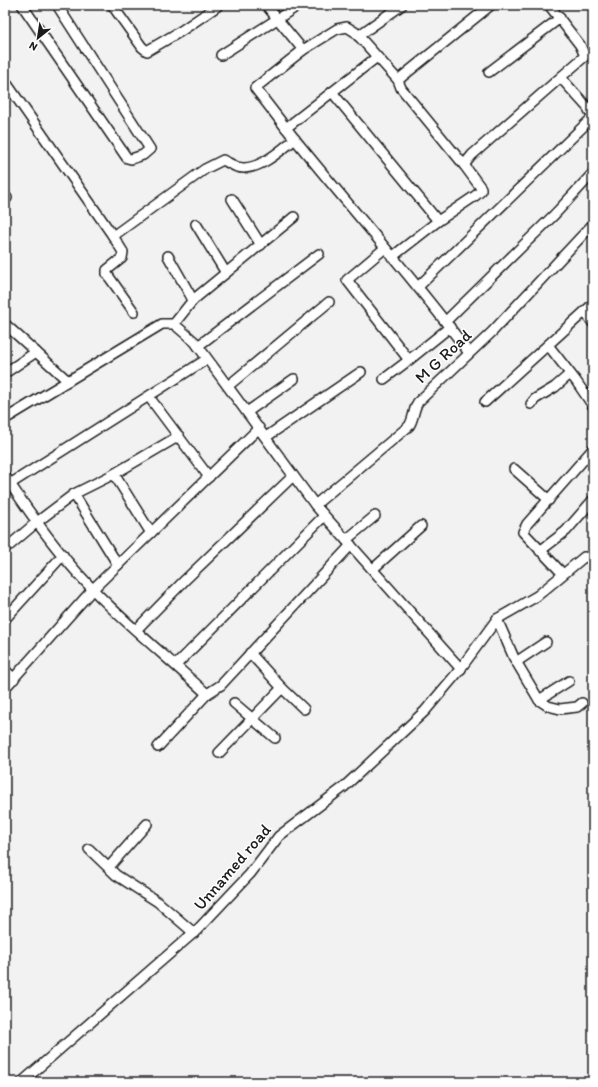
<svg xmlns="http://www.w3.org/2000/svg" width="598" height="1087" viewBox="0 0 598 1087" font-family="Itim,sans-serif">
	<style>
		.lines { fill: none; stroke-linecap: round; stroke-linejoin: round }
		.minor-casing { stroke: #1c1c1c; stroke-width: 12 }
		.minor { stroke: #fff; stroke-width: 9 }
		.labels { text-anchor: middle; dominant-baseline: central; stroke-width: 3; stroke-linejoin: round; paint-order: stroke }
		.street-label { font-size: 17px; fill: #1c1c1c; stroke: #fff }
	</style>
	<rect width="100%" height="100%" fill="#f2f2f2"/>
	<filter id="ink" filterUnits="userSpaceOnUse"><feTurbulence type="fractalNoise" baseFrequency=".025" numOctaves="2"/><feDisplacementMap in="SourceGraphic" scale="8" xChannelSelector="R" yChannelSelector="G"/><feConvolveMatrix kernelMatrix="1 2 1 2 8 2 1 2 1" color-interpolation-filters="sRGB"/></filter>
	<g filter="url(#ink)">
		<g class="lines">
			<defs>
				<g id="minor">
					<polyline points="22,5 127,158 131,159 143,155 150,149 57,5"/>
					<polyline points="112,5 142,47 147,51 181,31 219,5"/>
					<polyline points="266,5 303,50 337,29 347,27 355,32 398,80 401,88 464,165 481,188 481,191 475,196 438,221 392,257"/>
					<polyline points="358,36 402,5"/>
					<polyline points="221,55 299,5"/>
					<path d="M377 57 286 128C346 204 412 275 469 353"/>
					<polyline points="489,72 560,18"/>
					<polyline points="561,78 588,108 593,118"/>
					<polyline points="398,80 491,5"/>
					<path d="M5 81 113 236 205 169 223 160C227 162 232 165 237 167 257 173 281 150 295 139"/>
					<polyline points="332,92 438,221"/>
					<polyline points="286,128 255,88 303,50"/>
					<polyline points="464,165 472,155 585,56 580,45 549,5"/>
					<polyline points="5,196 7,198"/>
					<polyline points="232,199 261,245"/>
					<polyline points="196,224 226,273"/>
					<polyline points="113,236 123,252 122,258 107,270 107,274 134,312"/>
					<polyline points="385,248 347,280 409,360 450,327"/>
					<polyline points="168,256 193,300"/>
					<polyline points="419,286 592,118"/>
					<polyline points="585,312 593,323"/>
					<polyline points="446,321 555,214 593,173"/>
					<polyline points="5,324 68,381"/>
					<polyline points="174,324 193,300 294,217"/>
					<polyline points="548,345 576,381 593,406"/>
					<polyline points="198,346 319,254"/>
					<polyline points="5,373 36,352"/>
					<polyline points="384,379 409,360"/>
					<polyline points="228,386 329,302"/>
					<polyline points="149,397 209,477"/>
					<polyline points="485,402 593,304"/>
					<polyline points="531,404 535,399 555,387 570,374"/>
					<polyline points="247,412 294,379"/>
					<polyline points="5,419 162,324 174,324 195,342 315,505 461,669"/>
					<polyline points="266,437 361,372"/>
					<polyline points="514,469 549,500"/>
					<polyline points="114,474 151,533"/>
					<path d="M5 476C25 506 45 535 68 562 109 611 161 651 207 694L221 685 351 545"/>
					<polyline points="10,484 207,359"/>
					<polyline points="74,494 118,565"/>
					<path d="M315 505 409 426C414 419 413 410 418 402L492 332 593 224"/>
					<polyline points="346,540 375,516"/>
					<polyline points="10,545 37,522 74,494 114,474 179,436"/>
					<polyline points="540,551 566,531 593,500"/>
					<polyline points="373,569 421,526"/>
					<polyline points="563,574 523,532 527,524 593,449"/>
					<polyline points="5,619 63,555"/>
					<polyline points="497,619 514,658 539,700 548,706 560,709 577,707 582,703"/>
					<polyline points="136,630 185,580 293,476"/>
					<polyline points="250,653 282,688 304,709"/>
					<polyline points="516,662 546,642"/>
					<polyline points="176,665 324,516"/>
					<polyline points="5,670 14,679"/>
					<polyline points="5,688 93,589 259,428"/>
					<polyline points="539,700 569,681"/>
					<polyline points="234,703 275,738"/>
					<polyline points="158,747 207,694"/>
					<polyline points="219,753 282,688"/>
					<polyline points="89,849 116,875 158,902 194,933"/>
					<polyline points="109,867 147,824"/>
					<polyline points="22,1082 198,929 250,874 279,836 344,787 425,711 458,672 497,619 537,596 584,557 593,558"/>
				</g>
			</defs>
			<use href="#minor" class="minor-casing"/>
			<use href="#minor" class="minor"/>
		</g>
	</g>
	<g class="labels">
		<g class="street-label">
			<text transform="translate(443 356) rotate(-43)">M G Road</text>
			<text transform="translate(232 867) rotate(-49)">Unnamed road</text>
		</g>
	</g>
	<rect width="598" height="1087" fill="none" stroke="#fff" stroke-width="20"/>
	<rect x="10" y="10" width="578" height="1067" fill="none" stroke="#1c1c1c" stroke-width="1.5" filter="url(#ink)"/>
	<g transform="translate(38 38) rotate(210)" stroke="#ffffff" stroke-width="3" paint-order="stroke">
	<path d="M0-3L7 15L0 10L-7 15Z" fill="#1c1c1c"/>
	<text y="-6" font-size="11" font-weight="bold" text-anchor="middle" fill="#1c1c1c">N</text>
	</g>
</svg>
